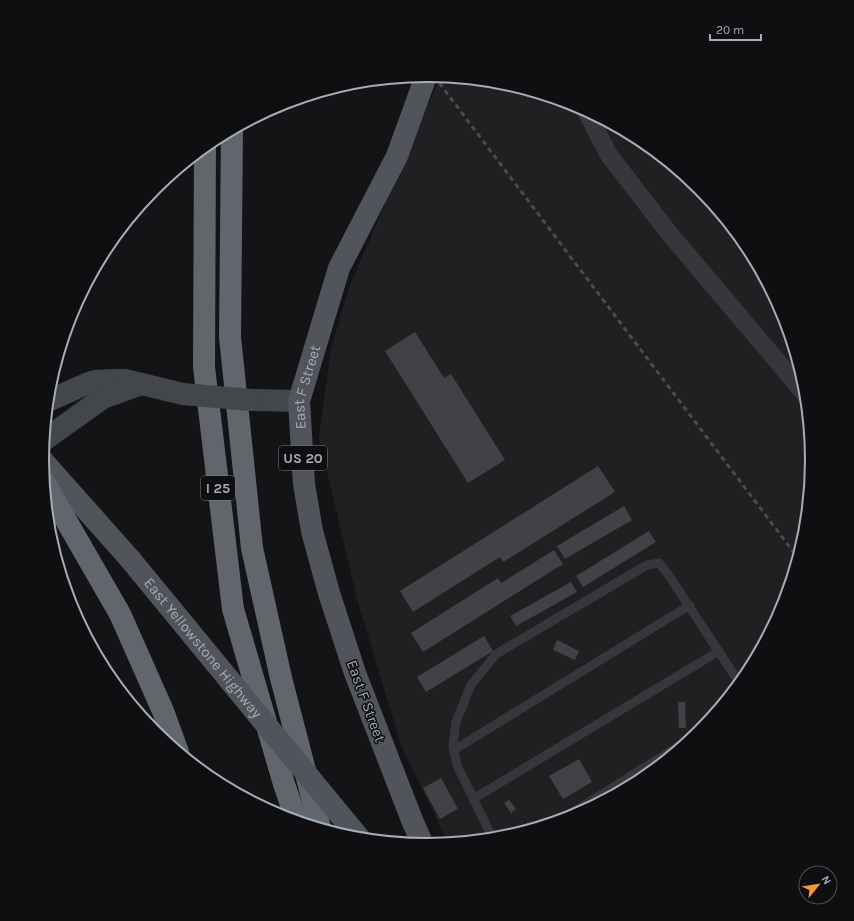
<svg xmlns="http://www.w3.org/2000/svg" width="854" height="921" viewBox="0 0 854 921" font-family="Karla,sans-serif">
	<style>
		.built { fill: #202023 }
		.building { fill: #404246 }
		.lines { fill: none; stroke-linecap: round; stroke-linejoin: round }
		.lane { stroke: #35373b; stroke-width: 9 }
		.street { stroke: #35373b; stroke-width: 18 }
		.secondary { stroke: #43464b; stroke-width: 22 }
		.primary { stroke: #51545a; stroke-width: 22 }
		.highway { stroke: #61656c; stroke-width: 22 }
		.rail { stroke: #484b50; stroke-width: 3; stroke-dasharray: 5 4; stroke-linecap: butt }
		.secondary-bridge { stroke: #43464b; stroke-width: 22 }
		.primary-bridge { stroke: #51545a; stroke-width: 22 }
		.labels { text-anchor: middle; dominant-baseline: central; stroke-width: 3; stroke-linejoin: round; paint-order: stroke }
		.shield { fill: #0f0f11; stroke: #787e85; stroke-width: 1 }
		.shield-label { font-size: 14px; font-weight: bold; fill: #a5adb7 }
		.street-label { font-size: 15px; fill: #a5adb7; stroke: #0f0f11 }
		.rim { fill: none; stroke: #a5adb7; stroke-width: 2 }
	</style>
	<rect width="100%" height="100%" fill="#141416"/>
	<polygon class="built" points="440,77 502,83 575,105 641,141 699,188 747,247 783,313 805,386 812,461 805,536 783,608 747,675 699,733 641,781 574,816 502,838 448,843 401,745 357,599 319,437 331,349 349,288"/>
	<g class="building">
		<polygon points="415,332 444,378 451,374 505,460 468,483 385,351"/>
		<polygon points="598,466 615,492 503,562 500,557 413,612 400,591"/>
		<polygon points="624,506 632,520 565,559 557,546"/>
		<polygon points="649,531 656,542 583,587 576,576"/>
		<polygon points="554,550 563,564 423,652 411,633 498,578 501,583"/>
		<polygon points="571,582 577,592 516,626 510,616"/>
		<polygon points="484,636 493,651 426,692 417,677"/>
		<polygon points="557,640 579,651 575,660 553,650"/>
		<polygon points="678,702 685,702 686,728 679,728"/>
		<polygon points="579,759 592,782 563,799 549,776"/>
		<polygon points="441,778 458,809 440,819 423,788"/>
		<polygon points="509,800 516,809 511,813 504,803"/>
	</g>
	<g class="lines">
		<g class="lane">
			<polyline points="454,750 690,605"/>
			<polyline points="473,799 719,651"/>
			<polyline points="559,821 698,734"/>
			<polyline points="493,839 457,765 453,746 456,722 471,685 496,654 647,565 659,563 668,574 740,684"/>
		</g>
		<polyline class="street" points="586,111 609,155 669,233 805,394"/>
		<g class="secondary">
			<polyline points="251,400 299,401"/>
			<polyline points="48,401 86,384 95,381 114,380 125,380 183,394"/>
			<polyline points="44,440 103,398 139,385"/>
		</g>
		<g class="primary">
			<polyline points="42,460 130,559"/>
			<path id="s1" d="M423 845 412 820 355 673 329 593 312 531 304 484 299 401 339 268 397 156 426 76"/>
		</g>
		<g class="highway">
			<polyline points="232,130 230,337 252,548 281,678 320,828"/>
			<polyline points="205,147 204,367 233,609 284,784 297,822"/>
			<polyline points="44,482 120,614 163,711 178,752"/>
		</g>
		<polyline class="rail" points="434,76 798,558"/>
		<polyline class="secondary-bridge" points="183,394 251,400"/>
		<path class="primary-bridge" id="s2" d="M130 559 360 839"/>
	</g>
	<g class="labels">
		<g class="shield">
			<rect x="279" y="446" width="48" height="24" rx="3"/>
			<rect x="201" y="476" width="34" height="24" rx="3"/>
		</g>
		<g class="shield-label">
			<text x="303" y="458">US 20</text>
			<text x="218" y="488">I 25</text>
		</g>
		<g class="street-label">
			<text stroke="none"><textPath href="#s1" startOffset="479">East F Street</textPath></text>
			<text stroke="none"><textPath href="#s2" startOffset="115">East Yellowstone Highway</textPath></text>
			<text transform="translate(366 701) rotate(70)">East F Street</text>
		</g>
	</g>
	<path d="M0 0H854V921H0ZM49 460a378 378 0 1 1 756 0a378 378 0 1 1-756 0Z" fill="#0f0f11" fill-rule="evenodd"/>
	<path class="rim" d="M49 460a378 378 0 1 1 756 0a378 378 0 1 1-756 0Z"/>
	<g transform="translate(818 885) rotate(60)"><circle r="19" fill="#0f0f11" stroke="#4b4e53"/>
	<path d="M0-3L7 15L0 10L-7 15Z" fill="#f8982a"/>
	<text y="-6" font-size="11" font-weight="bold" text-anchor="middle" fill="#a5adb7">N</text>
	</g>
	<path d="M710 34v6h51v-6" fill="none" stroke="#a5adb7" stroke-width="2"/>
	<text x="716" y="34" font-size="12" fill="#a5adb7" stroke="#0f0f11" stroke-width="3" paint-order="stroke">20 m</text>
</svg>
